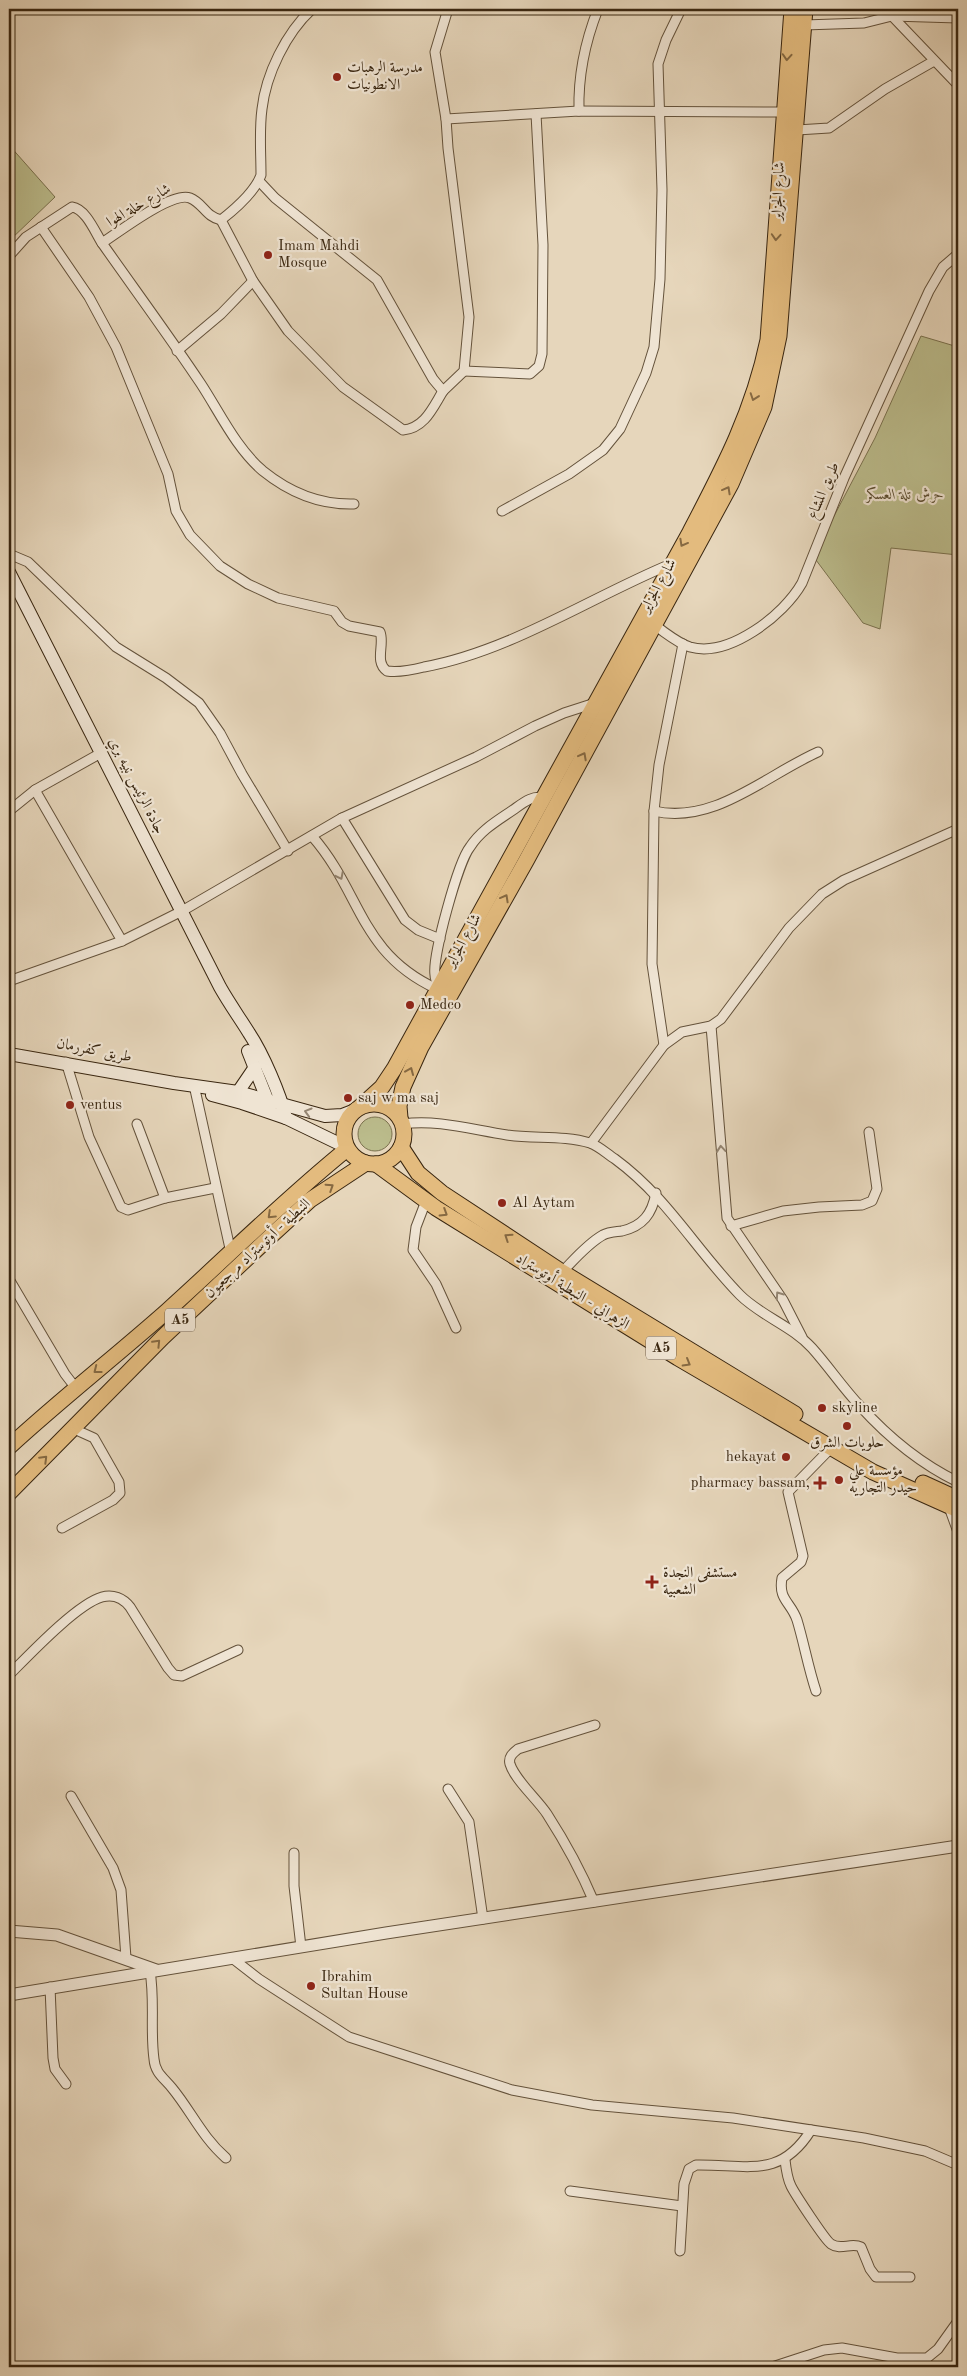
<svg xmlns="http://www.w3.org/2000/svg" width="967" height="2376" viewBox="0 0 967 2376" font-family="'Old Standard TT',Amiri,serif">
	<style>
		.green { fill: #bbbc8c; stroke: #7a714e }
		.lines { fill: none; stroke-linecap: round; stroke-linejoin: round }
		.minor-casing { stroke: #64523b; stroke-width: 11 }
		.tertiary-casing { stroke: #64523b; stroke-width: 13 }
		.secondary-casing { stroke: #392610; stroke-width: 14 }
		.primary-casing { stroke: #392610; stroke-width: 17 }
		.trunk-casing { stroke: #392610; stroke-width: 17 }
		.minor { stroke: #efe4d3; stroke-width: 9 }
		.tertiary { stroke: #efe4d3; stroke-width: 11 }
		.secondary { stroke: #efe4d3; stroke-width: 12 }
		.primary { stroke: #e3bb7e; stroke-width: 15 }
		.trunk { stroke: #e3bb7e; stroke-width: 15 }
		.oneway { stroke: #866942 }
		.oneway2 { stroke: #948572 }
		.poi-dot { fill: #8f2418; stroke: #efe4d3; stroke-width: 2 }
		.labels { text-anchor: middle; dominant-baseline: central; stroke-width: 4.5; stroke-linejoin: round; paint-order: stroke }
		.shield { fill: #efe4d3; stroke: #705f4a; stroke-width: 1 }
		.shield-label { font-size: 14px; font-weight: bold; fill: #392610 }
		.poi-label { font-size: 15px; fill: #392610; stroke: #efe4d3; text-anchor: start }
		.street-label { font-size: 15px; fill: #392610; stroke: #efe4d3 }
		.park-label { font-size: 15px; font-style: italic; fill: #5a4c2f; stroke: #efe4d3 }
	</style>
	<rect width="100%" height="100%" fill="#e6d6bb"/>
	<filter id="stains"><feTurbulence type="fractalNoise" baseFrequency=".004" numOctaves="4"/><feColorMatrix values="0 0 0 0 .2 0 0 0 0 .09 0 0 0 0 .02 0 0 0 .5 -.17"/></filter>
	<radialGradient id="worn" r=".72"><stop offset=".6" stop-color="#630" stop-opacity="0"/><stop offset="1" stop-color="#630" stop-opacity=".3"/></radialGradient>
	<g class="green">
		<polygon points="9,145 55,197 9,241"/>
		<polygon points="921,336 958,347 958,555 891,548 880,629 863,623 813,556 875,438"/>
		<circle cx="375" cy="1134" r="17"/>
	</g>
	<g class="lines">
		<defs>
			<g id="minor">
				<polyline points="890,9 892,16 958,85"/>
				<polyline points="804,25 864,23 892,16 958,18"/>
				<path d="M579 111C578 76 585 42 598 9"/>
				<polyline points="446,119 579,111 783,112"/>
				<polyline points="797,130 829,128 885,89 934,61"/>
				<polyline points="259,181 275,198 377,280 433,379 443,391 464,371 469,317 448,148 446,119 435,52 448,9"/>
				<path d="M221 220 253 281 288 331 343 387 403 430C425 428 433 407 443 391"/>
				<path d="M41 227 89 297 116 347 168 474 176 511 190 535 220 566 248 584 278 598 334 611 342 622 349 626 380 632C385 644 374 662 387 671 399 673 412 670 424 667 511 651 591 597 671 564"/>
				<path d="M102 243C135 290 169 336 201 384 220 413 236 448 263 471 289 492 320 505 354 504"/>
				<path d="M9 256 26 237 72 207C86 209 95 232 102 243 119 232 172 191 190 198 203 203 206 217 221 220 235 209 255 192 261 175 261 153 259 131 262 109 266 74 286 33 312 9"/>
				<polyline points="177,351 221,314 253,281"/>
				<polyline points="464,371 530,374 539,366 542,354 543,245 536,114"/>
				<polyline points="502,511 569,474 603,450 620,429 646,373 654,347 660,279 662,190 658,64 666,40 681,9"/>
				<polyline points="9,554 28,562 116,647 166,678 199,703 220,733 242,774 288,851"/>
				<path d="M654 625C665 632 677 643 690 647 729 658 784 615 802 583L844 478 929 291 943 267 958 254"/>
				<polyline points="101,753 35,790 122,941"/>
				<polyline points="9,811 35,790"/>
				<path d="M654 811C714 825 766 775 818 752"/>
				<polyline points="342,818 405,920 418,930 440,939"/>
				<path d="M312 836C362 893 359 953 437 989"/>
				<polyline points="9,981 122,941 182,911 342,818 476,757 535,726 564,713 595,703"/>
				<path d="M439 986C437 983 435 979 435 975 432 957 458 862 470 847 481 830 497 821 513 810 523 803 532 795 544 798"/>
				<polyline points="711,1026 727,1218 783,1300 802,1337"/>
				<polyline points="664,1045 652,964 654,811 659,765 683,644"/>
				<polyline points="66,1062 89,1137 121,1207 128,1210 165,1198 215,1188"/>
				<polyline points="194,1085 231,1253"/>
				<polyline points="137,1124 165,1198"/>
				<path d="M403 1124C437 1119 473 1130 507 1135 534 1139 564 1135 590 1143 599 1146 607 1154 615 1159 668 1198 695 1249 740 1295 761 1316 792 1326 812 1348 829 1367 843 1388 860 1406 888 1437 921 1464 958 1482"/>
				<polyline points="591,1143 664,1045 682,1032 711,1026 721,1019 789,928 822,894 844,880 958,829"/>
				<polyline points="426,1201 416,1227 413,1250 436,1284 456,1328"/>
				<polyline points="731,1226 783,1211 819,1207 862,1205 872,1201 877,1189 869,1132"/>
				<path d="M562 1272C574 1260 587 1244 603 1235 609 1232 615 1232 622 1231 643 1226 652 1214 656 1193"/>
				<polyline points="9,1279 65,1374 75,1387"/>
				<polyline points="62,1528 113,1500 120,1493 119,1482 94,1438 74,1429"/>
				<path d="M9 1675C29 1655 77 1604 102 1597 113 1594 123 1598 130 1607L168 1668 174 1675 182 1676 238 1650"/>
				<path d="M816 1691C808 1667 804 1643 797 1620 791 1602 778 1600 782 1578L801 1562 803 1556 788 1492 832 1447"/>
				<polyline points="448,1789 469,1822 483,1919"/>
				<polyline points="71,1796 113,1868 121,1890 126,1958"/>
				<polyline points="294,1853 294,1886 301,1947"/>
				<path d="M594 1902C581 1871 565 1842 547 1814 537 1799 515 1780 510 1764 508 1757 513 1753 518 1749L595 1725"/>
				<polyline points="232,1958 259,1979 349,2037 512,2090 592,2105 733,2118 864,2138 925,2151 958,2165"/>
				<path d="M150 1971C155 2001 150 2030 154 2059 155 2073 164 2078 172 2088 191 2111 202 2137 226 2158"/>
				<polyline points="50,1987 53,2058 55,2069 66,2084"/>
				<path d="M785 2160C786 2169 787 2178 791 2186 795 2194 825 2240 831 2244 841 2251 851 2242 861 2247L870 2269 876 2277H910"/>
				<polyline points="570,2191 682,2206"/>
				<path d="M680 2251 684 2184 689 2169 696 2165C746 2164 780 2180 811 2130"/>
				<polyline points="772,2367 824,2350 842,2348 897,2358 927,2358 938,2349 958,2321"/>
			</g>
			<g id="tertiary">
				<polyline points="950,1507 958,1529"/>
				<polyline points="9,1931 57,1935 156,1970"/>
				<polyline points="9,1995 386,1933 958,1846"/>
			</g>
			<g id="secondary">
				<path d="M9 572 220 987C229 1003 239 1017 249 1033 263 1054 280 1094 286 1118"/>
				<polyline points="248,1051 269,1104"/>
				<polyline points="9,1054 174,1083 238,1092 325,1116 342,1115 355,1110"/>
				<polyline points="238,1092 255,1067"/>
				<polyline points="212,1095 242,1103 286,1118 346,1147"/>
			</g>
			<g id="primary">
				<path d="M360 1107 382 1087 394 1069 690 532C724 467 753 412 768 340L792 9"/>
				<polyline points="400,1118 399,1106 403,1087 421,1047 526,861 731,484 764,407 779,336 805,9"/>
			</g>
			<g id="trunk">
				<circle cx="374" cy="1134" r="30"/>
				<polyline points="401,1147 418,1173 442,1193 562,1272 795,1414"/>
				<polyline points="376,1164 436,1208 678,1358 873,1472 958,1510"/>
				<path d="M9 1447C60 1400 115 1357 167 1311 227 1257 284 1200 347 1149"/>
				<polyline points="923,1483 958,1499"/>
				<polyline points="9,1493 163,1337 274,1233 310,1200 366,1163"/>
			</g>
		</defs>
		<use href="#minor" class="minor-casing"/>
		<use href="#tertiary" class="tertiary-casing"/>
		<use href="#secondary" class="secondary-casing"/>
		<use href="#primary" class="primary-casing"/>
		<use href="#trunk" class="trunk-casing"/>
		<use href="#minor" class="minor"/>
		<use href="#tertiary" class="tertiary"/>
		<use href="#secondary" class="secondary"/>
		<use href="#primary" class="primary"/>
		<use href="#trunk" class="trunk"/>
	</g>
	<defs><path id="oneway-chevron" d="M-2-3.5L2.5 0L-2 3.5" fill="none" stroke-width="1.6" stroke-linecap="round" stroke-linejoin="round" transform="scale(1.25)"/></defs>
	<g class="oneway">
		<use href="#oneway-chevron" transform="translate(787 57) rotate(94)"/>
		<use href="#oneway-chevron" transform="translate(776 237) rotate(94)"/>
		<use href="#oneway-chevron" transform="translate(754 397) rotate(109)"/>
		<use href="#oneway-chevron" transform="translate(727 490) rotate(-61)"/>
		<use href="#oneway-chevron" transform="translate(683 543) rotate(119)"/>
		<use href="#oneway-chevron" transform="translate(583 756) rotate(-62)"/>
		<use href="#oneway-chevron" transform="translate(505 898) rotate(-61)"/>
		<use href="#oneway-chevron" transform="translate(410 1071) rotate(-67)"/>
		<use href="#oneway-chevron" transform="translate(330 1187) rotate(-33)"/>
		<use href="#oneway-chevron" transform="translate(444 1213) rotate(32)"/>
		<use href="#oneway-chevron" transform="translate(271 1215) rotate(136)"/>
		<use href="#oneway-chevron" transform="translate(508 1237) rotate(-146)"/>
		<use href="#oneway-chevron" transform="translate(157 1343) rotate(-46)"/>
		<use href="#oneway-chevron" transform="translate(687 1363) rotate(30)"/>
		<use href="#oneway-chevron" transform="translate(97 1370) rotate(142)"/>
		<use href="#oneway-chevron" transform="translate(44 1459) rotate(-45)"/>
	</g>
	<g class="oneway2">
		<use href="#oneway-chevron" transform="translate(340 876) rotate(63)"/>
		<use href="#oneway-chevron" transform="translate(308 1112) rotate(-164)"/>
		<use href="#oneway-chevron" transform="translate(721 1149) rotate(-95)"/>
		<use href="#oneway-chevron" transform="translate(779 1295) rotate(-125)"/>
	</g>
	<g class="poi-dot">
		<circle cx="337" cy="77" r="5"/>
		<circle cx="268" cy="255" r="5"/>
		<circle cx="410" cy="1005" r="5"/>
		<circle cx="348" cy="1098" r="5"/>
		<circle cx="70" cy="1105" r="5"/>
		<circle cx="502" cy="1203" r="5"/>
		<circle cx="822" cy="1408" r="5"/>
		<circle cx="847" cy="1426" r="5"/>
		<circle cx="786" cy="1457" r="5"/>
		<circle cx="839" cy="1480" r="5"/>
		<path d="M817.5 1475.5h5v5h5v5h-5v5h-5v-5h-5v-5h5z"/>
		<path d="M649.5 1574.5h5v5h5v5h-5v5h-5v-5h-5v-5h5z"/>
		<circle cx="311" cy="1986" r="5"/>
	</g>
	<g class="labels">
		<g class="shield">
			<rect x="165" y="1308.5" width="30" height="23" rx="4"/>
			<rect x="646" y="1336.5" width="30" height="23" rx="4"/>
		</g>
		<g class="shield-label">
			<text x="180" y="1320">A5</text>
			<text x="661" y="1348">A5</text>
		</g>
		<g class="poi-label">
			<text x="347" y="68">مدرسة الرهبات<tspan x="347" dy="17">الانطونيات</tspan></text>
			<text x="278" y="246">Imam Mahdi<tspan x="278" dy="17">Mosque</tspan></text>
			<text x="420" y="1005">Medco</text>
			<text x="358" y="1098">saj w ma saj</text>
			<text x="80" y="1105">ventus</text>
			<text x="512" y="1203">Al Aytam</text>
			<text x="832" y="1408">skyline</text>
			<text x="847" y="1443" text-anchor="middle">حلويات الشرق</text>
			<text x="776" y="1457" text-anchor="end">hekayat</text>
			<text x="849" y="1471">مؤسسة علي<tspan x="849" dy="17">حيدر التجاريه</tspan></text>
			<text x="810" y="1483" text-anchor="end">pharmacy bassam,</text>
			<text x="663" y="1573">مستشفى النجدة<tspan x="663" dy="17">الشعبية</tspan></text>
			<text x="321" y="1977">Ibrahim<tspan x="321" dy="17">Sultan House</tspan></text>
		</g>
		<g class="street-label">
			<text transform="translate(779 191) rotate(-87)">شارع الجزاير</text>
			<text transform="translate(139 206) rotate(-30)">شارع خلة الهوا</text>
			<text transform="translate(824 491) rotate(-67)">طريق المشاع</text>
			<text transform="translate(659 586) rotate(-61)">شارع الجزاير</text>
			<text transform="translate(136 786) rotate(63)">جادة الرئيس نبيه بري</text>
			<text transform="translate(464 941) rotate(-61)">شارع الجزاير</text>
			<text transform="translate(94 1051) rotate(11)">طريق كفررمان</text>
			<text transform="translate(258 1249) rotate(-43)">النبطية - أوتوستراد مرجعيون</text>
			<text transform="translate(572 1292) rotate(32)">الزهراني - النبطية أوتوستراد</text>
		</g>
		<g class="park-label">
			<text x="905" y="495">حرش تلة العسكر</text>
		</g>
	</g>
	<rect width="967" height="2376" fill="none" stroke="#e6d6bb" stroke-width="30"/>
	<rect x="10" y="10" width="947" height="2356" fill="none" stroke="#392610" stroke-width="2.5"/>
	<rect x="15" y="15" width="937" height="2346" fill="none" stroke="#392610"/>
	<rect width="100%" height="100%" filter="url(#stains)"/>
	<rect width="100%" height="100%" fill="url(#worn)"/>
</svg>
